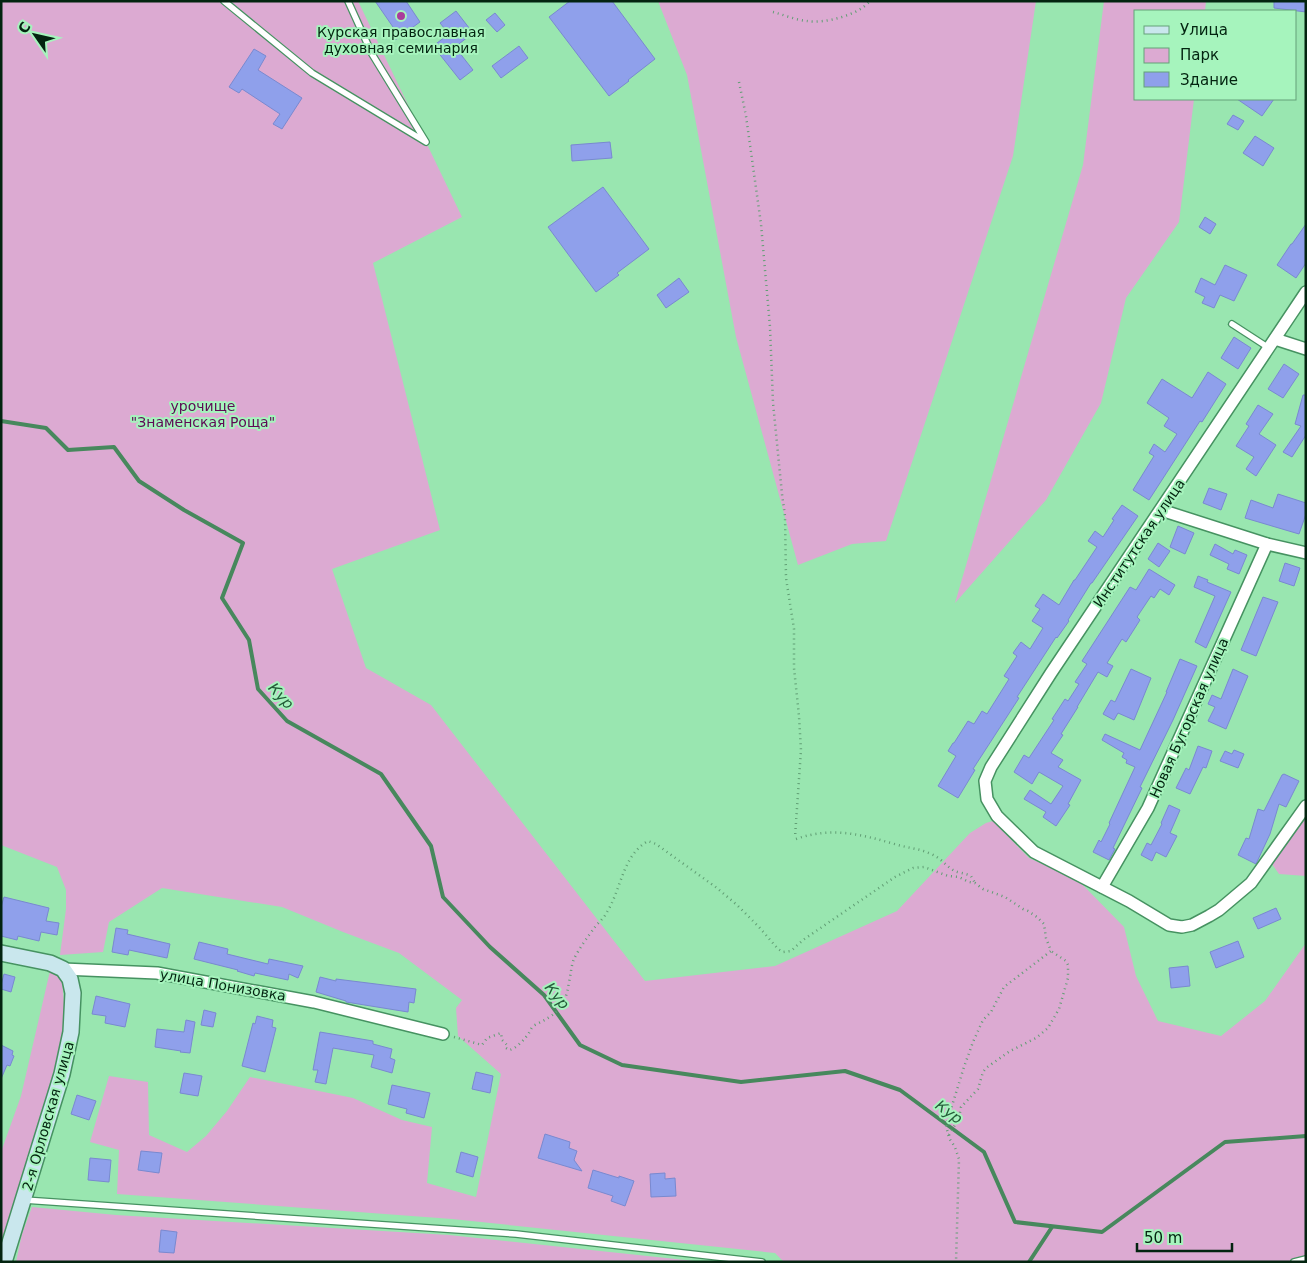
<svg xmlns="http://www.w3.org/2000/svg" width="1307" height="1263" viewBox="0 0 1307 1263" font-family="'DejaVu Sans',sans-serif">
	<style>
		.green { fill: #dcaad2 }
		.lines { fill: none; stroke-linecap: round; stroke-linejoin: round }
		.stream { stroke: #47885d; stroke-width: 4 }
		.building { fill: #8fa0eb; stroke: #7989d0 }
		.lane-casing { stroke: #469261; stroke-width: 8 }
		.street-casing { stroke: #469261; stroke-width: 14 }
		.secondary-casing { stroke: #469261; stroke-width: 18 }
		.path { stroke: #619e74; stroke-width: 2.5; stroke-dasharray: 1 4; stroke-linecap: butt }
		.lane { stroke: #fff; stroke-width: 5.5 }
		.street { stroke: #fff; stroke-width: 11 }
		.secondary { stroke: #c9e7ed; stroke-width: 15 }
		.poi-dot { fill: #aa3c9b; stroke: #a6f4bd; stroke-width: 2 }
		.labels { text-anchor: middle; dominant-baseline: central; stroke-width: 4; stroke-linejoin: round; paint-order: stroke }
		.poi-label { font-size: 14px; fill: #032410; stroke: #a6f4bd }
		.park-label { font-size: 14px; fill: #5e0a55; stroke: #a6f4bd }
		.street-label { font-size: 14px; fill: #032410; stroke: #a6f4bd }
		.water-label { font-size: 15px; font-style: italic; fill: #245d39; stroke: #a6f4bd }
	</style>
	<rect width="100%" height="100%" fill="#99e6b0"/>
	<g class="green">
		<polygon points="1,1 358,1 462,217 373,263 440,530 332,569 366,668 431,705 645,981 775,966 897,911 970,833 986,823 993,821 1029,858 1077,879 1124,927 1136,976 1158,1021 1221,1036 1265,1001 1306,943 1306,1262 784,1262 775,1253 452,1219 117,1194 119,1150 90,1142 109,1076 148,1082 149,1135 187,1152 206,1136 227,1111 250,1077 353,1098 402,1120 432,1127 427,1183 476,1197 501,1074 458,1036 456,1008 462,1000 399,953 343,932 282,907 162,888 109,922 103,952 60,955 66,909 66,890 57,867 1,845"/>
		<polygon points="658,1 1036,1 1013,156 886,541 852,544 798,565 736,337 687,75"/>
		<polygon points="1104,1 1206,1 1205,11 1136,11 1136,99 1194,99 1179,222 1126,298 1101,403 1046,500 955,603 1083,165"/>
		<polygon points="1306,815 1306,876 1279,874 1272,864"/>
		<polygon points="50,971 62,980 64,1004 65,1035 48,1101 1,1254 1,1152 21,1096"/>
		<polygon points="32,1207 116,1215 449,1235 704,1262 16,1262 22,1234"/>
	</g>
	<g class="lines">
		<g class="stream">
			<polyline points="1,421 46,428 68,450 114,447 139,481 184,510 243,543 222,598 249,640 258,689 287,721 381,774 431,846 443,897 490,947 544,995 580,1045 622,1065 741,1082 845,1071 900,1090 984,1152 1015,1222 1102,1232 1225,1142 1306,1136"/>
			<polyline points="1029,1262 1052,1227"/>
		</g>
	</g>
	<g class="building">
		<polygon points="375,1 406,1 420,22 395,40 389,31 393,27"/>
		<polygon points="570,1 612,1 655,59 628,80 629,81 609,96 549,17"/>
		<polygon points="1274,1 1306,1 1306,12 1274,8"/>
		<polygon points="456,11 473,33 455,47 473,70 460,80 433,46 449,34 440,23"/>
		<polygon points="495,13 505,25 497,32 486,20"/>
		<polygon points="519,46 528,58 501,78 492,66"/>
		<polygon points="254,49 266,56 258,70 302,98 282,129 273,124 280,114 242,89 239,93 229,87"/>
		<polygon points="1237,99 1274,99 1262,116"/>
		<polygon points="1233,115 1244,121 1238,130 1227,124"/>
		<polygon points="1255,136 1274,148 1263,166 1243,153"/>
		<polygon points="610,142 612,158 572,161 571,145"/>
		<polygon points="603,187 649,249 617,273 619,275 596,292 548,227"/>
		<polygon points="1205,217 1216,224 1210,234 1199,227"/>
		<polygon points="1306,224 1306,263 1296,278 1277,265 1291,244 1292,244"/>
		<polygon points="1225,265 1247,275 1234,301 1220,295 1214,308 1202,303 1205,297 1195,292 1201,278 1215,285"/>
		<polygon points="679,278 689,292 666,308 657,295"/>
		<polygon points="1234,337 1251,348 1238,369 1221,358"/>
		<polygon points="1284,364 1299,374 1283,398 1268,389"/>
		<polygon points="1208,372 1226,384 1202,422 1200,421 1149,500 1133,490 1154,456 1149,453 1154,444 1165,452 1177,434 1164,426 1169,418 1147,403 1162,379 1192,398"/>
		<polygon points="1303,395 1306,395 1306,435 1292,457 1283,452 1301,426 1295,424"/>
		<polygon points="1258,405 1273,414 1259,434 1276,445 1256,476 1246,469 1254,457 1236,446 1249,426 1246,424"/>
		<polygon points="1209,488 1227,494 1221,510 1203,503"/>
		<polygon points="1278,494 1306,503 1306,514 1299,534 1245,518 1251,500 1273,508"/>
		<polygon points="1122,505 1138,516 1092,583 1091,583 1068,620 1069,621 1057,638 1056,637 1017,697 1019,698 973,769 975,770 958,798 938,786 956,756 948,751 953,743 954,743 968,721 974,724 982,711 987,714 1009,679 1004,676 1017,656 1013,653 1021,642 1030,649 1043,628 1032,621 1040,609 1035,606 1043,594 1059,605 1074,580 1075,580 1097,547 1088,541 1095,531 1103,537 1114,520 1112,519"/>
		<polygon points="1178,526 1194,533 1185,554 1170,547"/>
		<polygon points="1158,543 1170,551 1159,567 1148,559"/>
		<polygon points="1215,544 1233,554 1235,550 1247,555 1239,574 1227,569 1229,564 1210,555"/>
		<polygon points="1285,563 1300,568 1294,586 1279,581"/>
		<polygon points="1149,569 1175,585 1169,595 1160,589 1154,598 1151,596 1137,617 1140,620 1126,642 1122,639 1107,663 1113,666 1107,677 1098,672 1077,707 1078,707 1061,734 1063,735 1051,753 1063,760 1058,767 1081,780 1068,804 1070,805 1056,826 1043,817 1046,812 1024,799 1030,790 1051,804 1063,786 1039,772 1032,784 1014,772 1024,755 1029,758 1054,720 1052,719 1065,699 1068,701 1079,684 1075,682 1087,664 1082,661 1130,587 1136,590"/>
		<polygon points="1198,576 1208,580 1207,582 1231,592 1206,648 1195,642 1215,596 1194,587"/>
		<polygon points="1263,597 1278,602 1256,656 1241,650"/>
		<polygon points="1180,659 1197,666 1173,720 1140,787 1142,788 1113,848 1115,849 1109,860 1093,852 1099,840 1101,842 1110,824 1109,823 1135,767 1126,763 1127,760 1122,757 1124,753 1102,740 1105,734 1140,750 1167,692 1166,692"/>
		<polygon points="1131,669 1151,678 1134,720 1118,713 1114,720 1103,714 1111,700 1115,702"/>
		<polygon points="1233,669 1248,676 1226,729 1208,721 1215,707 1208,704 1212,695 1221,699"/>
		<polygon points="1198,746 1212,751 1206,768 1203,767 1190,794 1176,788 1186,768 1189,770"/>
		<polygon points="1234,750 1244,754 1238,768 1220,761 1225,751 1232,754"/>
		<polygon points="1284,774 1299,781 1286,807 1279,804 1270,834 1256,864 1238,855 1246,838 1249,839 1258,809 1264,811 1282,775"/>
		<polygon points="1169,805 1180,810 1170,833 1177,836 1166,857 1156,852 1152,861 1141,855 1147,843 1151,845 1162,824 1161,823"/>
		<polygon points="4,897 49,908 46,921 59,923 57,935 41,932 39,941 18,936 17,940 1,936 1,907"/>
		<polygon points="1276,908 1281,919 1258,929 1253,918"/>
		<polygon points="116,928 128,930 127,934 170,944 167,958 129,950 128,955 112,952"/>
		<polygon points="1238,941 1244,957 1216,968 1210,952"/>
		<polygon points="199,942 228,949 227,954 268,964 269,959 303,966 298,978 289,974 288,980 255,973 254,976 237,971 238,970 194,959"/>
		<polygon points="1188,966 1190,986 1171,988 1169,968"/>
		<polygon points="4,974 15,977 11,992 1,989 1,985"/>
		<polygon points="320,977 336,981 336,979 416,989 414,1003 409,1002 408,1012 346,1002 346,1001 316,992"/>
		<polygon points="96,996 130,1004 125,1027 105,1023 106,1016 92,1014"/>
		<polygon points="204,1010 216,1013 213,1027 201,1025"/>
		<polygon points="257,1016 273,1020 272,1027 276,1028 265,1072 242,1066 253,1023 255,1024"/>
		<polygon points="186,1020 195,1022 190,1053 180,1052 181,1051 155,1047 157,1029 184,1032"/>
		<polygon points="320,1032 373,1041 373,1044 392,1049 390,1058 395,1060 392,1073 371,1067 374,1055 333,1048 326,1084 315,1082 318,1070 313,1070"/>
		<polygon points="1,1045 13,1051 12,1055 14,1056 10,1066 7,1065 1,1079"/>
		<polygon points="476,1072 493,1076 490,1093 472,1089"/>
		<polygon points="184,1073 202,1076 198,1096 180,1093"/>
		<polygon points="392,1085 430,1093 424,1118 406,1113 407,1109 388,1104"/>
		<polygon points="77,1095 96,1101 89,1120 71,1114"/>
		<polygon points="545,1134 570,1142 569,1148 577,1151 574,1160 582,1171 538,1158"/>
		<polygon points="141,1151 162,1153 159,1173 138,1170"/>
		<polygon points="461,1152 478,1157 473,1177 456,1172"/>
		<polygon points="90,1158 111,1160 109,1182 88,1180"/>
		<polygon points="593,1170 619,1178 619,1176 634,1181 625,1206 611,1201 613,1196 588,1188"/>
		<polygon points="665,1173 665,1179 675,1178 676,1196 651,1197 650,1174"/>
		<polygon points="161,1230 177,1232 174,1253 159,1252"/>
	</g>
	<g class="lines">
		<defs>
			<g id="lane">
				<polyline points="224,1 312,73 426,142 372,54 348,1"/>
				<polyline points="1232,324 1269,348"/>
				<polyline points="24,1200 516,1234 762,1262"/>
				<polyline points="1294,1262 1306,1259"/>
			</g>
			<g id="street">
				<polyline points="1306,292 1051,673 991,767 985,781 987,799 997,816 1034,852 1129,901 1169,925 1182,927 1192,925 1209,916 1219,910 1251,883 1306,806"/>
				<polyline points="1275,339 1306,349"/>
				<polyline points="1161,510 1267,544 1306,553"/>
				<polyline points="1102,887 1148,808 1267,544"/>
				<polyline points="63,969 157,973 314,1002 443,1034"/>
			</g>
			<polyline id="secondary" points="1,953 50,963 63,969 70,979 73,993 71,1032 62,1074 4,1262"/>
		</defs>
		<use href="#lane" class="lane-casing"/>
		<use href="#street" class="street-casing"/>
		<use href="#secondary" class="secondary-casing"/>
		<g class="path">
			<path d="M773 12C784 15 796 20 807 21 824 24 859 15 870 1"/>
			<polyline points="739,82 746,116 761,224 770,327 773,403 782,494 785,516 786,578 794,629 794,668 799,716 801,750 795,837"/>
			<path d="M796 839C833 826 863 835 898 845 909 848 921 849 931 854 941 858 945 865 953 870 958 873 965 873 971 876L975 883"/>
			<path d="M454 1037 482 1045 487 1038 501 1033 502 1040 507 1045 506 1048 509 1050C515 1049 522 1042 526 1037 529 1034 530 1030 533 1026 557 1014 565 1009 569 982 571 974 571 966 574 959 578 950 589 935 595 927 599 922 604 918 607 912 622 888 622 856 648 841L656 844 717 888 737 905 759 927 778 949 783 952 791 951 803 940 895 877 913 868 924 867 948 876 959 877 969 882 975 883 983 889 1005 897 1023 909 1028 911 1037 917 1044 924 1046 938 1051 951 1004 987 991 1012 983 1020 973 1042 964 1067 946 1125 949 1138 955 1147 959 1159 956 1262"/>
			<polyline points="949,1135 959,1118 961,1107 978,1089 983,1072 986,1068 1010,1051 1036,1038 1048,1028 1059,1009 1068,978 1068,965 1066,961 1051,951"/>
		</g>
		<use href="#lane" class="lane"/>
		<use href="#street" class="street"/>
		<use href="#secondary" class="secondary"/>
	</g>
	<circle class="poi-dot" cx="401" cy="16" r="5"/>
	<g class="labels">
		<g class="poi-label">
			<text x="401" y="32">Курская православная<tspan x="401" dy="16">духовная семинария</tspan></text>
		</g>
		<g class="park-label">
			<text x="203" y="406">урочище<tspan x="203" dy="16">"Знаменская Роща"</tspan></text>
		</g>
		<g class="street-label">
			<text transform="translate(1139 543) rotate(-56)">Институтская улица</text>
			<text transform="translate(1189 718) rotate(-66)">Новая Бугорская улица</text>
			<text transform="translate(223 985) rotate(10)">улица Понизовка</text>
			<text transform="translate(48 1116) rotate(-74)">2-я Орловская улица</text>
		</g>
		<g class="water-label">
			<text transform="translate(281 696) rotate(48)">Кур</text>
			<text transform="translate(557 996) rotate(51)">Кур</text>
			<text transform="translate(949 1112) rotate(36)">Кур</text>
		</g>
	</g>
	<rect width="1307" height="1263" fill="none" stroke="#032410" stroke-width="5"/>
	<rect x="1134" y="10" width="162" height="90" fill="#a6f4bd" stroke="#65a178"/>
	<rect x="1144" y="26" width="25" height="8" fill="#c9e7ed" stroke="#65a178"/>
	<text x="1180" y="35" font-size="15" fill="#032410">Улица</text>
	<rect x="1144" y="48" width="25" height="15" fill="#dcaad2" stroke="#65a178"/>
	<text x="1180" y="60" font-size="15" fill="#032410">Парк</text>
	<rect x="1144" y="72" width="25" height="15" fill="#8fa0eb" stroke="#65a178"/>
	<text x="1180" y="85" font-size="15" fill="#032410">Здание</text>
	<g transform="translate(35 35) rotate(304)" stroke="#a6f4bd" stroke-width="4" paint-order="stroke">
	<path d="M0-4L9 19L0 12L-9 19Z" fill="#032410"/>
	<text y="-8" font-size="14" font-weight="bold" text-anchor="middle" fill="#032410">С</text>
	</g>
	<path d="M1137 1243v8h95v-8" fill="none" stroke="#032410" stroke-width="2.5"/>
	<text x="1144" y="1243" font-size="15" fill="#032410" stroke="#a6f4bd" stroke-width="4" paint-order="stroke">50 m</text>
</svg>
